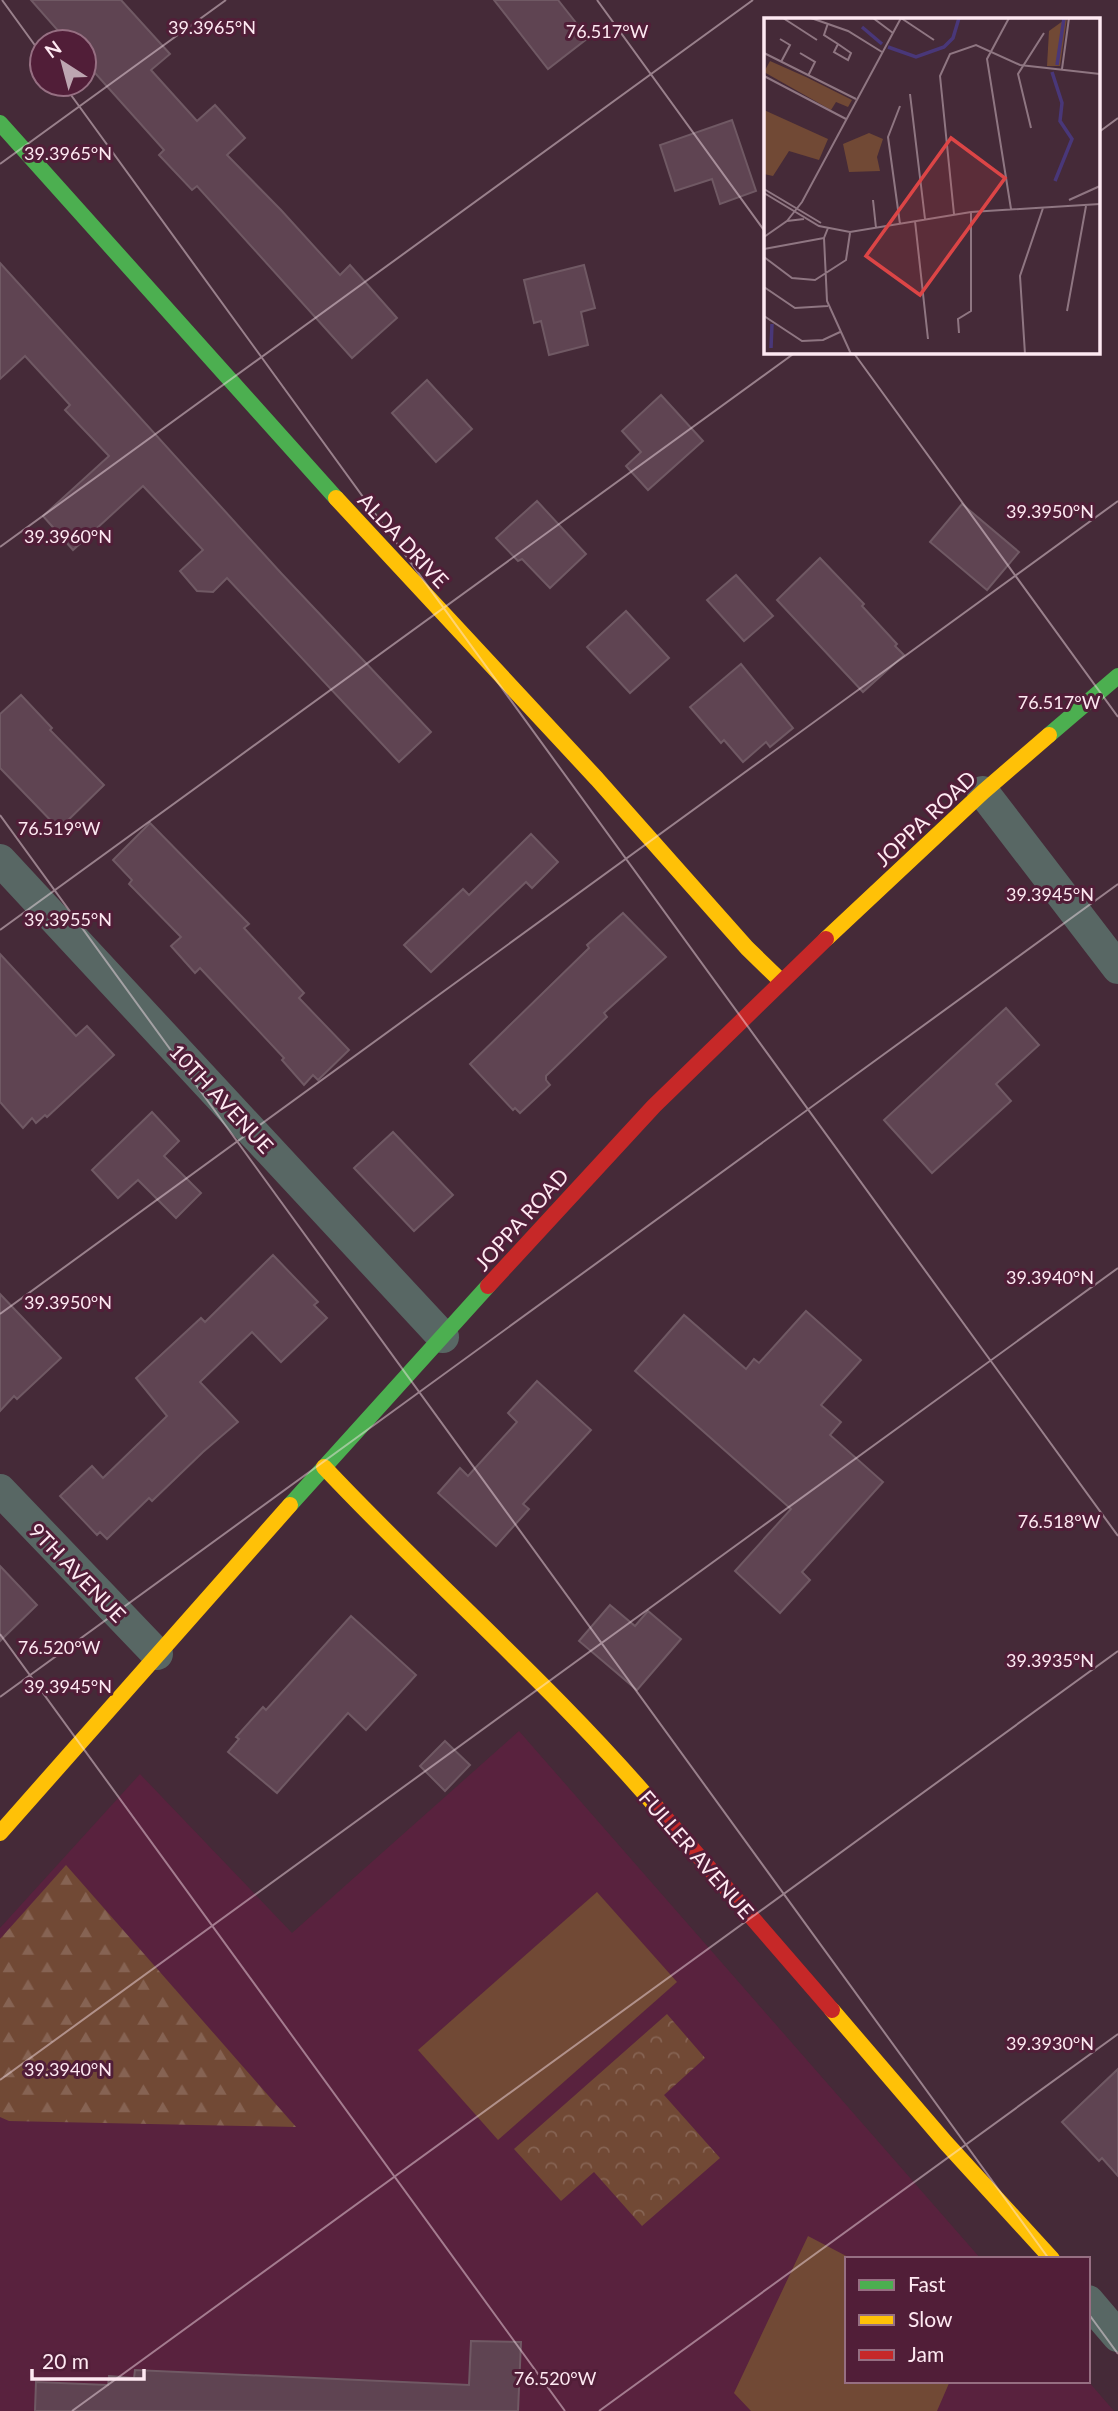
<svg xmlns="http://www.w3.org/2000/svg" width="1118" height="2411" viewBox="0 0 1118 2411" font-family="Lato,sans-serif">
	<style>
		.built { fill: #59223e }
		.forest { fill: url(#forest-firs) }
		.park { fill: url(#park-crowns) }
		.pitch { fill: #714935 }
		.building { fill: #5f4452; stroke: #705964; stroke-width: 2 }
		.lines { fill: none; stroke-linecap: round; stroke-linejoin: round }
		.street { stroke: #586764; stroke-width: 32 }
		.fast { stroke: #4caf50; stroke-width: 16 }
		.slow { stroke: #ffc107; stroke-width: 16 }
		.jam { stroke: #c62828; stroke-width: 16 }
		.ticks { fill: none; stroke: #fee9f2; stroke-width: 2; stroke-opacity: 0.45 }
		.labels { text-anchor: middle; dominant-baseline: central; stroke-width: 6; stroke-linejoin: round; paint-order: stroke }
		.street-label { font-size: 21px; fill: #fee9f2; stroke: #511e38 }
		.inset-river { fill: none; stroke: #493779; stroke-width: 3.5 }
		.inset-road { fill: none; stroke: #8f7682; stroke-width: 2 }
		.view { fill: #dc4546; fill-opacity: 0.15; stroke: #dc4546; stroke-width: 3.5 }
		.inset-edge { fill: none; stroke: #fee9f2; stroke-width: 3.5 }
		.ticks-label { font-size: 18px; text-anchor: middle; fill: #fee9f2; stroke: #511e38; stroke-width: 6; stroke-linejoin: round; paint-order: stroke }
	</style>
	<defs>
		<pattern id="forest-firs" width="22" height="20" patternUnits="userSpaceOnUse" patternTransform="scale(1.75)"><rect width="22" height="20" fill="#714935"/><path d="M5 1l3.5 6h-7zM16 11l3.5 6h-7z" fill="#866353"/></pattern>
		<pattern id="park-crowns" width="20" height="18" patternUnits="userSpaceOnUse" patternTransform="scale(1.75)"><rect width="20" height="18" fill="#714935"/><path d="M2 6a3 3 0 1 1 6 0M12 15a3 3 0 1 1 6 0" fill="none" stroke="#866353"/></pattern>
	</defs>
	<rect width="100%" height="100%" fill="#452a38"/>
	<polygon class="built" points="519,1731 981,2259 847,2259 847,2381 1088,2381 1114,2411 0,2411 0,1928 140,1774 292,1933"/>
	<polygon class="forest" points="66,1865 296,2127 9,2121 0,2117 0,1939"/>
	<polygon class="park" points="667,2014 705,2058 664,2095 720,2158 642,2226 594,2172 561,2201 514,2149"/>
	<g class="pitch">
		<polygon points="597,1892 677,1982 498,2140 418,2050"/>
		<polygon points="808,2236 852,2259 847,2259 847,2381 950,2381 937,2411 751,2411 734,2393"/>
	</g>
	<g class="building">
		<polygon points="31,0 121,0 170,54 151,70 197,121 215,105 245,138 227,155 281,210 340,275 350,265 397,318 352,358 197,186 192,190 159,155 164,150 86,63 84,59 84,42 68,42"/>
		<polygon points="494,0 558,0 588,38 548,69"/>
		<polygon points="732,120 756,191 720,204 712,179 675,191 660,145"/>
		<polygon points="0,263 281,573 431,732 399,762 227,578 213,592 197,591 180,571 203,550 143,486 73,550 43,516 109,456 65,410 70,405 25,356 0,379"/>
		<polygon points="584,265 595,308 581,312 588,345 549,355 541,321 534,323 524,280"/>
		<polygon points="427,380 472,429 436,462 392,413"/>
		<polygon points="661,395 703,441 648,490 626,466 641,452 622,431"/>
		<polygon points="537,501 586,554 550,588 522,559 518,561 496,538"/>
		<polygon points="962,504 1019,552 987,590 930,542"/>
		<polygon points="820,558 864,604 862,606 897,644 895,646 904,655 863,692 777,600"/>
		<polygon points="736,575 773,616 744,641 707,600"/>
		<polygon points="626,611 669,658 630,693 587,647"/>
		<polygon points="741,664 793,728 770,747 766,742 743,762 724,740 721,743 690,707"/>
		<polygon points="21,695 52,728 50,730 104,785 59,829 0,768 0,714"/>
		<polygon points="150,823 249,924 244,928 304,993 299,998 349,1050 318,1080 313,1075 304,1085 282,1060 284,1058 200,968 195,973 171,946 181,937 129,884 132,880 113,860"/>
		<polygon points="531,834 558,862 532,888 526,882 431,972 404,945 463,889 469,895"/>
		<polygon points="623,913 666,957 604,1013 607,1017 546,1076 546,1080 550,1085 520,1113 515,1108 513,1110 470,1064 589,948 587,945"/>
		<polygon points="0,954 76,1036 87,1026 114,1055 47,1117 45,1115 36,1123 32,1118 23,1128 0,1102"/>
		<polygon points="1006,1008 1039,1045 996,1084 1011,1101 932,1173 884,1120"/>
		<polygon points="152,1112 179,1141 164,1156 201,1193 176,1218 138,1180 118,1198 92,1170"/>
		<polygon points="393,1132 453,1195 414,1231 354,1168"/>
		<polygon points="273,1255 318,1302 314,1305 327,1318 281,1362 252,1332 200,1382 238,1422 203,1452 152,1501 149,1498 107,1539 100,1532 97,1535 60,1496 92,1466 103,1478 167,1416 136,1378 201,1318 205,1322"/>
		<polygon points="0,1294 61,1358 17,1399 14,1396 0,1411"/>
		<polygon points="806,1311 861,1360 821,1405 841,1422 830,1435 883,1482 802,1572 810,1580 780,1613 735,1571 791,1509 635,1371 684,1315 746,1369 754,1359 759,1363"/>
		<polygon points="537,1381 591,1430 523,1504 529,1509 496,1546 438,1493 460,1468 468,1476 517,1422 508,1413"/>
		<polygon points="0,1566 37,1605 0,1641"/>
		<polygon points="610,1605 635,1626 648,1611 681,1639 637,1690 579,1641"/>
		<polygon points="351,1616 416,1675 366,1730 348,1713 277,1793 228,1752 239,1739 236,1737 263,1707 266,1710"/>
		<polygon points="445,1741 470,1765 445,1791 420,1766"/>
		<polygon points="1118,2069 1118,2176 1102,2158 1099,2161 1062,2122"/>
		<polygon points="471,2341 521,2342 518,2411 35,2411 36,2382 108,2385 109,2376 134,2378 135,2370 469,2385"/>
	</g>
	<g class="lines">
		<g class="street">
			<polyline points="983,792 1118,968"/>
			<polyline points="0,860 443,1337"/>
			<polyline points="0,1490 157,1654"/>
			<polyline points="1088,2301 1118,2336"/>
		</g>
		<g class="fast">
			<polyline points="0,123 336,498"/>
			<polyline points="1049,735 1118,676"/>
			<polyline points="290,1505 488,1286"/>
		</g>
		<g class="slow">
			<polyline points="336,498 597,779 747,948 781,981"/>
			<polyline points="826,939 983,792 1049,735"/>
			<path d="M324 1467C433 1583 554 1687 657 1808"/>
			<polyline points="0,1833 290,1505"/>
			<polyline points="832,2010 946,2143 1052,2259"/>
		</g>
		<g class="jam">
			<polyline points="488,1286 654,1106 826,939"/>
			<polyline points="657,1808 832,2010"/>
		</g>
	</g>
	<path class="ticks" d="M2 0 42 55M597 0 766 233M63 84 1118 1536M1099 132 1118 118M0 164 226 0M853 352 1118 717M0 547 753 0M0 815 1049 2259M0 930 796 352M0 1314 1118 501M0 1634 565 2411M0 1697 1118 884M0 2080 1118 1268M1088 2313 1118 2354M72 2411 1118 1651M599 2411 1118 2034"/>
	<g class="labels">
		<g class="street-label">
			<text transform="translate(404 540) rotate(47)">ALDA DRIVE</text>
			<text transform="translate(925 818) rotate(-43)">JOPPA ROAD</text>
			<text transform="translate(222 1098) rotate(47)">10TH AVENUE</text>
			<text transform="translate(521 1219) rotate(-48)">JOPPA ROAD</text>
			<text transform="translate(78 1572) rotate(46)">9TH AVENUE</text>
			<text transform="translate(697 1854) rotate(49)">FULLER AVENUE</text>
		</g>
	</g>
	<g transform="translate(764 18)">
		<rect width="336" height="336" fill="#452a38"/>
		<path d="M6 43 42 59 88 82 84 89 72 84 67 92 0 54ZM0 92 64 121 55 142 25 133 9 158 0 156ZM105 115 119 121 113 139 116 153 85 154 79 126Z" fill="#714935"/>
		<path d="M303 0 296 48H283L285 13Z" fill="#714935"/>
		<path class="inset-river" d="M98 9 118 26M124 29 152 39 180 29 189 20 195 0M293 47 300 0M288 54 298 85 296 103 308 121 291 163M7 330 8 306"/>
		<path class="inset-road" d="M19 0 53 22M47 0 84 13 118 34M109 0 129 15M137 0 170 22M245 0 223 41 247 191M64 5 60 17 74 26 87 35 84 42 70 34 74 26M16 21 26 27 17 44M0 35 92 81M36 35 51 44 44 58M298 51 305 0M0 58 82 101M146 76 161 201M136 88 124 119 136 206M267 110 254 56 280 15M0 171 57 205M0 175 55 208 86 214 207 194 336 186M109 182 112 210M305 182 336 168M190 196 176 58 186 36 212 27 256 47 336 56M23 203 38 184 137 0M151 203 164 321M64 210 60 220 63 283 87 336M0 219 23 203 40 201M0 231 60 220M0 239 28 260 51 262 82 242 86 215M0 269 31 290 64 288M303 293 322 188M0 298 38 323 59 322 76 314M195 315 194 301 207 293V194M261 336 256 258 279 190"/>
		<path class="view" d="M187 120 241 160 156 277 102 238Z"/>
		<rect width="336" height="336" class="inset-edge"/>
	</g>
	<g class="ticks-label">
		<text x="212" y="34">39.3965°N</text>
		<text x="607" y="38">76.517°W</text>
		<text x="68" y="160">39.3965°N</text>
		<text x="1050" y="518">39.3950°N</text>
		<text x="68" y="543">39.3960°N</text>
		<text x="1059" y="709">76.517°W</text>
		<text x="59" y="835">76.519°W</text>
		<text x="1050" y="901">39.3945°N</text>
		<text x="68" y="926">39.3955°N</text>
		<text x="1050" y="1284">39.3940°N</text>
		<text x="68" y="1309">39.3950°N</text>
		<text x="1059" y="1528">76.518°W</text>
		<text x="59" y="1654">76.520°W</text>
		<text x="1050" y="1667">39.3935°N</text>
		<text x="68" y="1693">39.3945°N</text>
		<text x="1050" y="2050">39.3930°N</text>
		<text x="68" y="2076">39.3940°N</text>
		<text x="555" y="2385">76.520°W</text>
	</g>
	<rect x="845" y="2257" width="245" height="126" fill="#511e38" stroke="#966f82" stroke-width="2"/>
	<rect x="859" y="2280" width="35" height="10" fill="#4caf50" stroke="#966f82" stroke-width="2"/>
	<text x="908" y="2292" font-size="21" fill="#fee9f2">Fast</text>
	<rect x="859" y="2315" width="35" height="10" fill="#ffc107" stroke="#966f82" stroke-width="2"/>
	<text x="908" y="2327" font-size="21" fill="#fee9f2">Slow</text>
	<rect x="859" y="2350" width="35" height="10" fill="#c62828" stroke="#966f82" stroke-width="2"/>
	<text x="908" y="2362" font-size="21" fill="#fee9f2">Jam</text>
	<g transform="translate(63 63) rotate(324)"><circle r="33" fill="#511e38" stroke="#966f82" stroke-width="2"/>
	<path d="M0-5L12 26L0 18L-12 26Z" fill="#bda6b1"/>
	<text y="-10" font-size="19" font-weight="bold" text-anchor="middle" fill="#fee9f2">N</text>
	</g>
	<path d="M32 2369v10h112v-10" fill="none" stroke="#fee9f2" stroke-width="3.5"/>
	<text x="42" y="2369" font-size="21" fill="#fee9f2" stroke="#511e38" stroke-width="5" paint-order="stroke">20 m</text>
</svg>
